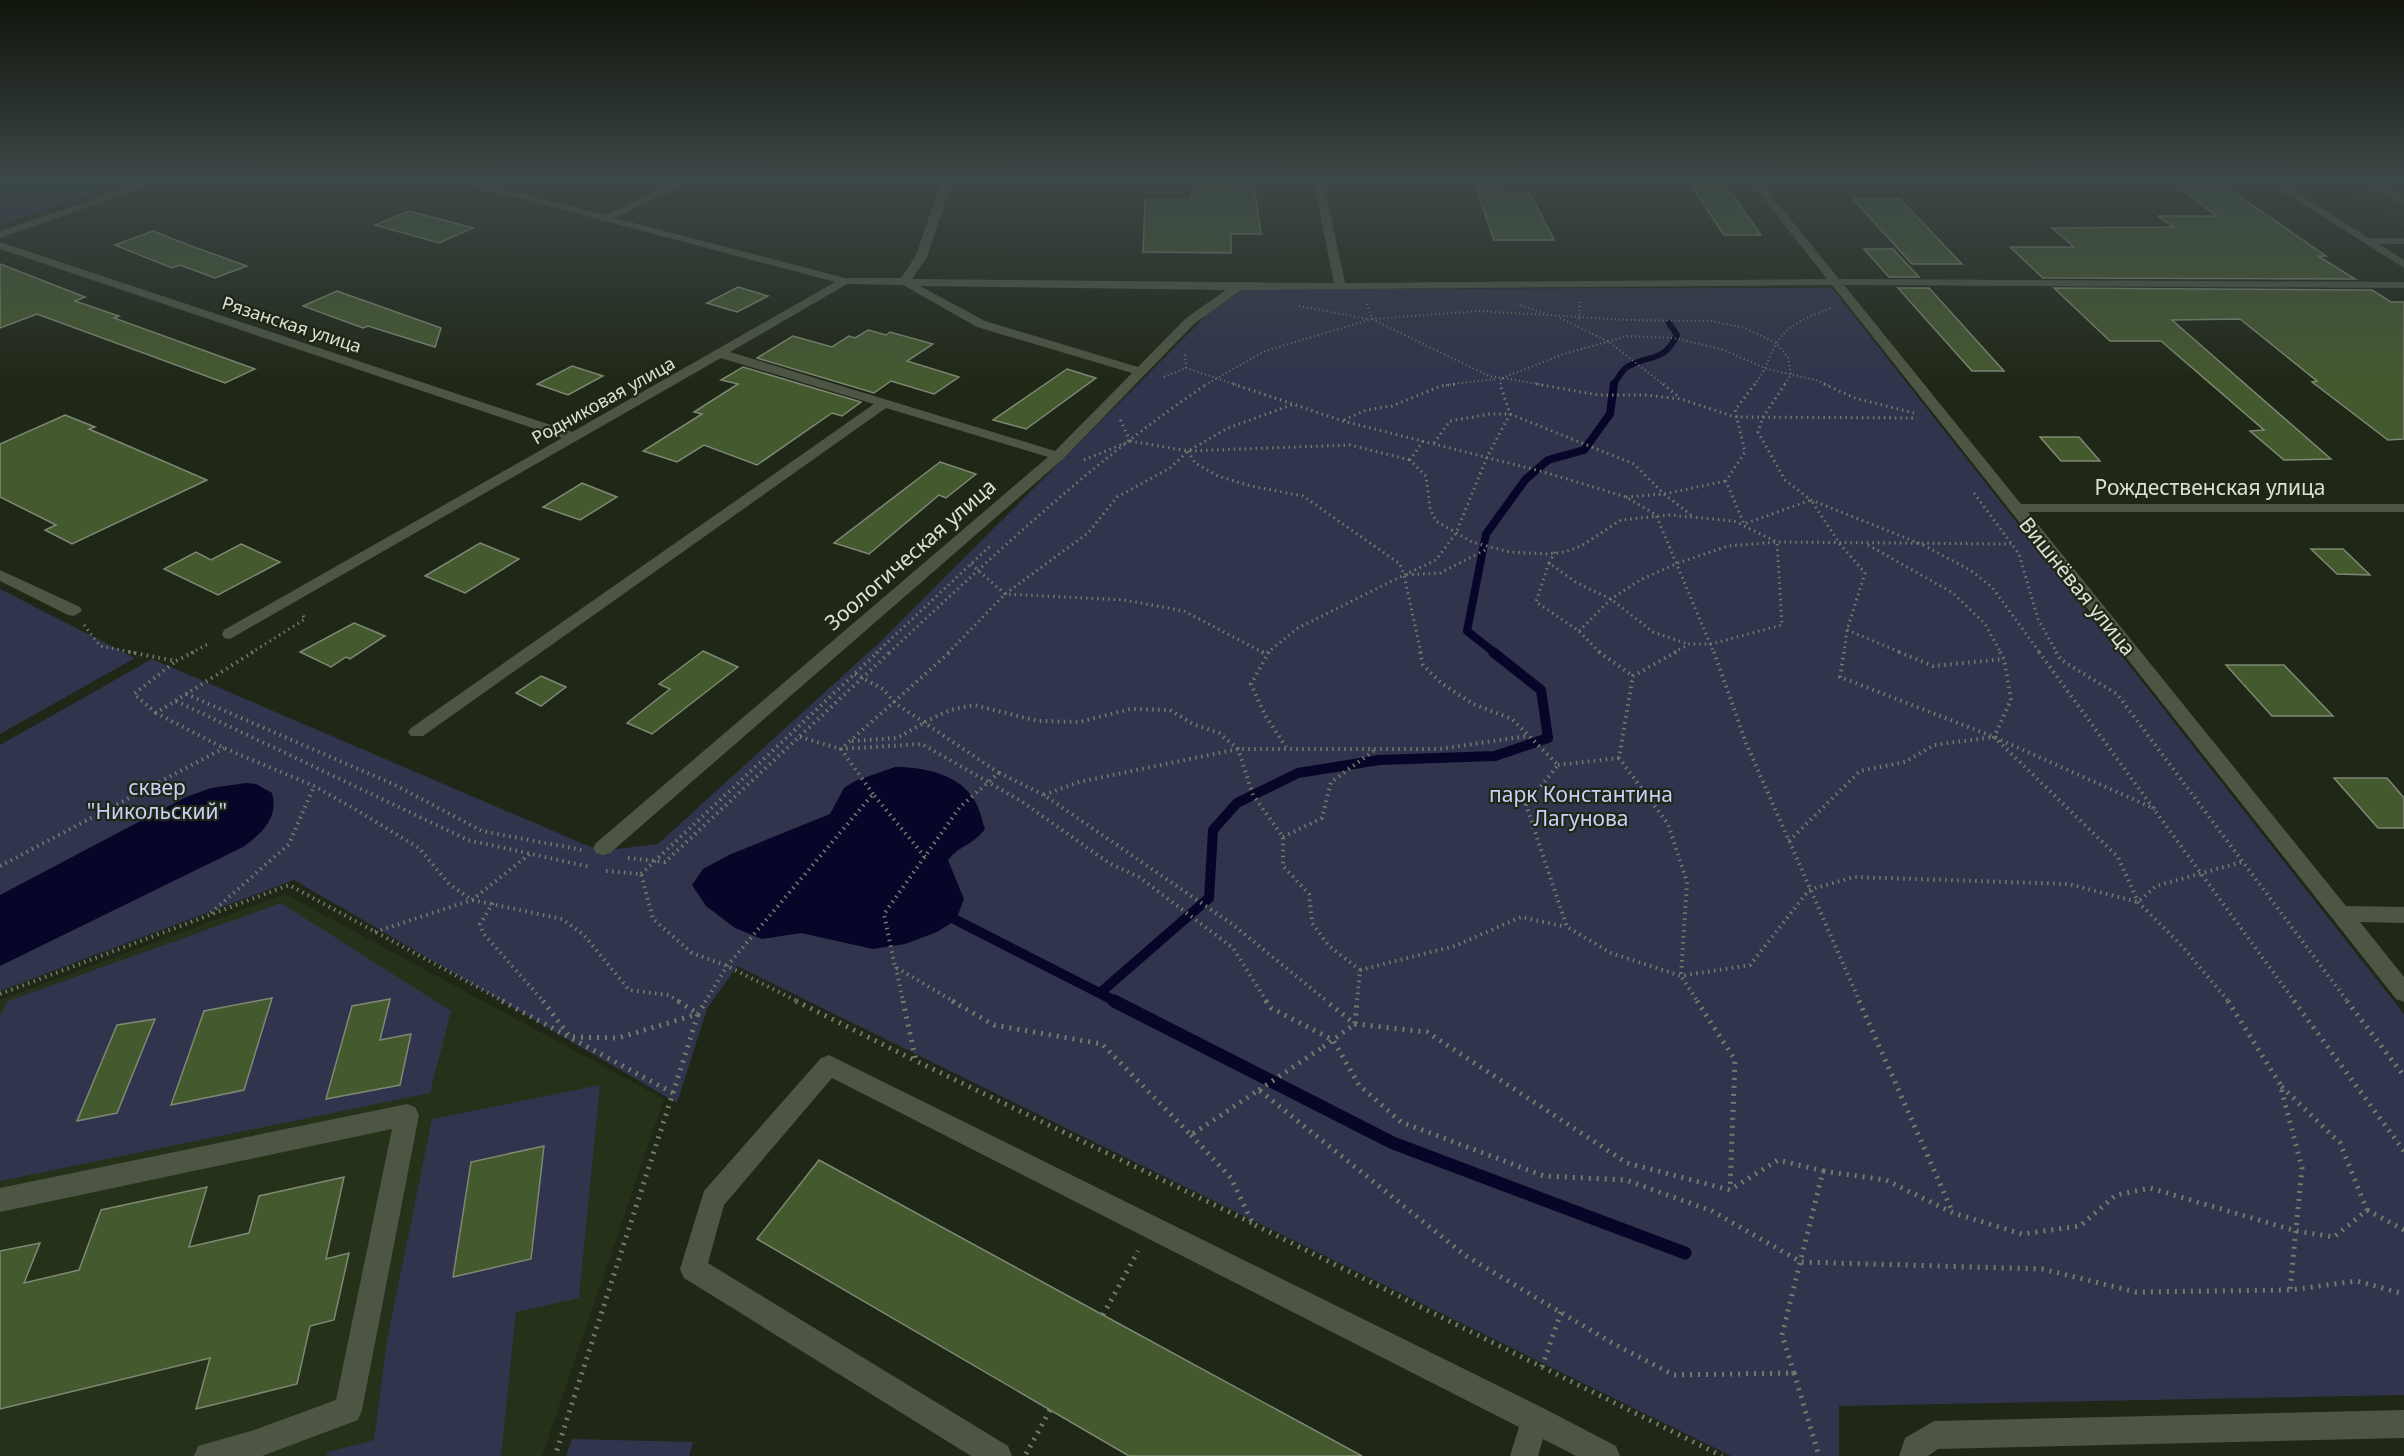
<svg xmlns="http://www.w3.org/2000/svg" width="2404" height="1456" viewBox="0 0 2404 1456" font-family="'Noto Sans',sans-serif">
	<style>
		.built { fill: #26311a }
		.green { fill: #30344d }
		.water { fill: #070628 }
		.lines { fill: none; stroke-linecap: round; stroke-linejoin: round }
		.stream-far3 { stroke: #070628; stroke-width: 6 }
		.stream-far2 { stroke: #070628; stroke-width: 8 }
		.stream-far1 { stroke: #070628; stroke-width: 10 }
		.stream { stroke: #070628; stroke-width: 13 }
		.building { fill: #45592f; stroke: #7e8874; stroke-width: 1.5 }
		.path-far3 { stroke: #737b6c; stroke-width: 2; stroke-dasharray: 1 3; stroke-linecap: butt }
		.path-far2 { stroke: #737b6c; stroke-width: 3; stroke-dasharray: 1.5 4; stroke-linecap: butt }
		.path-far1 { stroke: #737b6c; stroke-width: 4; stroke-dasharray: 1.5 4.5; stroke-linecap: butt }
		.path { stroke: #737b6c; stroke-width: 5; stroke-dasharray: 2 6; stroke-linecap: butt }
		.minor { fill: #4d5644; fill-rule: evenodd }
		.path-bridge-far1 { stroke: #737b6c; stroke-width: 4; stroke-dasharray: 1.5 4.5; stroke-linecap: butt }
		.path-bridge { stroke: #737b6c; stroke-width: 5; stroke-dasharray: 2 6; stroke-linecap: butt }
		.labels { text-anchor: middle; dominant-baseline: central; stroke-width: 4.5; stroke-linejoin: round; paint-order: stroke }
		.far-street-label { font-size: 18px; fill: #dbe1d6; stroke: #1f2716 }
		.street-label { font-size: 21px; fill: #dbe1d6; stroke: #1f2716 }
		.park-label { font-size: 21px; fill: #c9d1fb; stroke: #1f2716 }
	</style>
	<rect width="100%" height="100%" fill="#1f2716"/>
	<g class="built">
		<polygon points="2325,179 2404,179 2404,227"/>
		<polygon points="285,894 664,1099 542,1456 0,1456 0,1000"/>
	</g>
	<g class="green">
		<polygon points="0,179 137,179 0,225"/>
		<polygon points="1832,288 2404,1014 2404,1395 1839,1406 1839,1456 1731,1456 737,966 707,1009 677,1103 294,880 0,991 0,745 152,659 600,851 658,844 882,640 1209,313 1243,289"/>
		<polygon points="0,589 135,658 0,734"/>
		<polygon points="281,903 451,1011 430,1093 0,1181 0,1016 8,1001"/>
		<polygon points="600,1085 579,1298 516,1312 501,1456 327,1456 327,1452 374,1440 387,1341 432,1119"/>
		<polygon points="572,1439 693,1442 689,1456 566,1456"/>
	</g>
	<g class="water">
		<path d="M895 767C921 767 957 773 973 798 979 806 982 820 985 829 972 846 961 844 948 860L964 899 956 920 937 932 905 944 873 949 801 933 762 939 735 928 706 906 692 885 703 869 729 855 830 814 844 788 855 781Z"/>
		<path d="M246 783 256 784 272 793C279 818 262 833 243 847L0 966V895L186 797 211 788Z"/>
	</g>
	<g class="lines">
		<path class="stream-far3" d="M1613 385C1617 380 1622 370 1627 367 1649 354 1664 363 1677 335L1669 323"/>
		<polyline class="stream-far2" points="1495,653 1467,631 1486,534 1525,480 1548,460 1584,450 1610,414 1614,384"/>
		<g class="stream-far1">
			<polyline points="956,920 1117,1002"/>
			<polyline points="1100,993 1209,898 1213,830 1237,803 1298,773 1379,760 1495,756 1548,738 1541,690 1493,652"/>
		</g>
		<polyline class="stream" points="1114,1001 1393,1143 1685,1253"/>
	</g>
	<g class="building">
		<polygon points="1198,179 1223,179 1224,184 1233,184 1234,187 1254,187 1261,234 1231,234 1231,253 1143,252 1145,200 1189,200"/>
		<polygon points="1690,184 1725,184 1761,235 1724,235"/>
		<polygon points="1475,185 1500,185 1504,194 1530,194 1554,240 1494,240"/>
		<polygon points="2177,187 2226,187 2326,256 2318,256 2355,279 2043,278 2010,247 2074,247 2052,228 2173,227 2158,216 2217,216"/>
		<polygon points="1853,199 1900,199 1962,264 1912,264"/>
		<polygon points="409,211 473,228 439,243 375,225"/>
		<polygon points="153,231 191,246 247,266 215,278 180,265 172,268 115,245"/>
		<polygon points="1864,249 1893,249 1919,277 1889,277"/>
		<polygon points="0,264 85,297 75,301 119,316 114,318 255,369 225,383 37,314 0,328"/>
		<polygon points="738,287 768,296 737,312 707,303"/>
		<polygon points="1898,288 1929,288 2004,371 1972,371"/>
		<polygon points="2054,288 2372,290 2391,302 2404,302 2404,439 2388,440 2312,382 2317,381 2240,319 2172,320 2331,459 2284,460 2250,431 2264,430 2161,341 2110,341"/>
		<polygon points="337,291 441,328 435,347 368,326 363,328 303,306"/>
		<polygon points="868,330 886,335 890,332 933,344 907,361 959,377 934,394 891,381 874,393 757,358 793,336 832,347 849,336 855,338"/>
		<polygon points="572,366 603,376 568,395 537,384"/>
		<polygon points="743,367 861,402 842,416 832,413 757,465 704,445 677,462 643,451 702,414 694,412 738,384 721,380"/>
		<polygon points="1067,369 1096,378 1026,429 993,420"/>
		<polygon points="65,415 95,427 89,429 207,480 72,544 45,530 56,525 0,497 0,444"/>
		<polygon points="2040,437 2079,437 2100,461 2061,461"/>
		<polygon points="940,462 976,474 946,498 939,495 869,554 834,543"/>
		<polygon points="582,483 617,497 580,520 543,507"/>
		<polygon points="480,543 519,559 465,593 425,576"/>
		<polygon points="241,544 280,562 218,595 164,569 196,552 211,560"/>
		<polygon points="2311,549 2343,549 2370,575 2337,574"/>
		<polygon points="354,623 385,636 350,659 346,657 331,667 300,652"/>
		<polygon points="703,651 738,667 652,734 627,723 670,689 659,684"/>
		<polygon points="2226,665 2284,665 2333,716 2272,716"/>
		<polygon points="541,676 566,687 541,706 516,693"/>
		<polygon points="2334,778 2387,778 2404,798 2404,828 2378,828"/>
		<polygon points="272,998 244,1090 171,1105 204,1011"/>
		<polygon points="390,999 380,1040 411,1034 400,1085 326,1099 352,1006"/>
		<polygon points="155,1019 117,1113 77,1121 117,1025"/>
		<polygon points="544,1146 531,1259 453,1277 471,1162"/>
		<polygon points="819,1160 1103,1315 1362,1456 1129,1456 757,1239"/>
		<polygon points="344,1177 326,1259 349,1253 334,1320 310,1326 297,1384 196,1409 210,1358 0,1409 0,1251 40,1243 24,1283 79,1270 101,1210 207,1187 189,1247 249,1233 259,1196"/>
	</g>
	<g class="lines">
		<g class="path-far3">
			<polyline points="1367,304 1372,319 1489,376 1502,378 1500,385"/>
			<polyline points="1517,304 1547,314"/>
			<polyline points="1299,306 1368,319"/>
			<polyline points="1560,318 1609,342 1664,385"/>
			<polyline points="1579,319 1580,300"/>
			<polyline points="1186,368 1237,385"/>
			<polyline points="1164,377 1186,368 1185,354"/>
			<polyline points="1502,378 1564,354 1628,336 1674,338 1724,350 1767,369 1816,380 1828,385"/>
			<polyline points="1503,378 1544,385"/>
			<polyline points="1205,385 1265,351 1372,319 1480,311 1628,320 1711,321 1745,328 1776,343 1788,357 1791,375 1784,385"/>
			<polyline points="1446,385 1495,379"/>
			<path d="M1754 385C1768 368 1767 360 1776 344 1787 324 1810 317 1830 308"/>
		</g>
		<g class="path-far2">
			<polyline points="1233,384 1343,421 1544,472 1626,497 1656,515 1714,653"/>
			<polyline points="1536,384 1598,395 1646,395 1681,399 1735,417 1917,418"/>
			<polyline points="1663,384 1680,398"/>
			<polyline points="1755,384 1735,410 1745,452 1726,481 1744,524 1811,500 1840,544 1865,573 1847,630 1844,653"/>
			<polyline points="1785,384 1763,417 1758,432 1785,480 1811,500 1921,544 1970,570 1992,587 2040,653"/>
			<polyline points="1824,384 1855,398 1914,413"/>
			<polyline points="1344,420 1366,410 1392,406 1441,386 1457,384"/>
			<polyline points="1130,441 1188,451 1350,445 1410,460"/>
			<polyline points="1423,441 1410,460 1426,476 1430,509 1436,521 1472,542 1510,552 1548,554 1565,552 1581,546 1621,520 1670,515 1734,521 1777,542 2011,544"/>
			<polyline points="1434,443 1450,421 1490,414 1510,414 1634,464 1664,494 1691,515"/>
			<polyline points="1188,451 1195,463 1218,476 1251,486 1303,496 1400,564 1404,575 1436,560 1456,533 1487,457 1510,414 1500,384"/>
			<polyline points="1084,460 1130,441 1120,419"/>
			<polyline points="1974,493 2019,554 2038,619 2057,653"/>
			<polyline points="1626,497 1664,494 1726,481"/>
			<polyline points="1868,545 1953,593 1985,624 2001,653"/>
			<polyline points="1555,552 1549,563 1577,583 1611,599 1653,632 1688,644"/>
			<polyline points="1549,563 1536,602 1579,631 1600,653"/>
			<polyline points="971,564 1005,594 1124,600 1184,611 1264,653"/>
			<polyline points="84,625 100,646 136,653"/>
			<polyline points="1847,630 1902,653"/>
			<polyline points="1579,631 1611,599 1640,580 1678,563 1728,546 1777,542 1782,625 1711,644 1689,644 1673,653"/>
			<polyline points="191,653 210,643"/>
			<polyline points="251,653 305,619 302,614"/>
			<polyline points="876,653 990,546"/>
			<path d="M889 653C991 558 1091 462 1207 384"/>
			<polyline points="948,653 1005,594 1088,533 1117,497 1170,468 1188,451 1228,428 1294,404"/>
			<polyline points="1267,653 1298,628 1404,575"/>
			<polyline points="1421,653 1404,575 1440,573 1489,548"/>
		</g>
		<g class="path-far1">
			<polyline points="129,652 176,661 194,652"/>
			<polyline points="253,652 156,713 224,748 314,786 358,811 419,848 449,884 472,900 562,919 584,935 629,990 669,995 680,1002"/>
			<polyline points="1262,652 1266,654"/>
			<polyline points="1269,652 1251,684 1265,715 1286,747"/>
			<polyline points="1420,652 1423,665 1441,683 1473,704 1512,719 1558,765 1526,805 1567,927 1611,953 1681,976 1750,965 1809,890 1854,877 2068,884 2138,902 2156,886 2242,862"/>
			<polyline points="1599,652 1633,676"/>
			<polyline points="1676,652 1633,676 1619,758 1668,824 1687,882 1681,976 1698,1002"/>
			<polyline points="1714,652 1746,743 1860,1002"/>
			<polyline points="1844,652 1840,677 1994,737 2155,809"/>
			<polyline points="1899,652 1933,666 2004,659"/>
			<polyline points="2000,652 2004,659 2011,700 1994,737 2118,857 2138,902 2182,946 2229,1002"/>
			<polyline points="2039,652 2295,1002"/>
			<polyline points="2056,652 2061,660 2117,694 2348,1002"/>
			<polyline points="855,674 883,689 895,703 999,773"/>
			<polyline points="186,694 395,785 482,831 582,850"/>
			<polyline points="176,701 468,840 590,867"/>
			<polyline points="156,713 134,694 176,661"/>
			<polyline points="800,737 841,749 922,744 1021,801 1109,863 1139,877 1233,948 1267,1002"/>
			<polyline points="852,741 897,738 924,723"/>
			<polyline points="1558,765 1619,758"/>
			<polyline points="999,773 1044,795 1232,924 1328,1002"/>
			<polyline points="873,794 841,749 950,652"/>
			<polyline points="1044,795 1079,782 1238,749 1440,749 1527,736"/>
			<polyline points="1283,837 1322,818 1331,782 1375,750"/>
			<polyline points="1789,841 1860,771 1905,762 1934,745 1994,737"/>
			<polyline points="628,858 665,862 890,652"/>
			<polyline points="0,866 224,748"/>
			<polyline points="606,871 641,874 653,919 692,953 727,966 799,1002"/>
			<polyline points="641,874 878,652"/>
			<polyline points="493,903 480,924 483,933 544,1002"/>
			<polyline points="211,913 289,844 314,786"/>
			<polyline points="375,932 472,900 531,853"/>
			<polyline points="896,967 903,1002"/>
			<polyline points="1360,970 1455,946 1521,917 1566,927"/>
			<polyline points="0,994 289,885 505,1002"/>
			<polyline points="705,1002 727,966 873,794 925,857"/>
			<polyline points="955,1002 895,967 884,914 960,807 999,773"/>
		</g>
		<g class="path">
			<polyline points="502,1001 673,1093 555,1456"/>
			<polyline points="543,1001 570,1037 618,1038 698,1014 706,1001"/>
			<polyline points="796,1001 916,1061"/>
			<polyline points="903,1001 916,1061 1252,1223"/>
			<polyline points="952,1001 994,1025 1102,1044 1191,1135 1259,1090 1466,1256 1614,1344 1674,1375 1794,1373 1782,1335 1823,1171 1778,1160 1730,1190 1627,1163 1427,1032 1355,1024 1326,1001"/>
			<polyline points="1266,1001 1271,1008 1333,1040 1359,1085 1401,1122 1544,1176 1626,1180 1712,1211 1801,1262 2042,1269 2136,1292 2290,1290 2357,1281 2404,1294"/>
			<polyline points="1697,1001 1735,1060 1730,1190"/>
			<polyline points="1859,1001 1953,1213"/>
			<polyline points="2228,1001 2280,1084 2302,1168 2290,1290"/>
			<polyline points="2294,1001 2404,1151"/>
			<polyline points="2347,1001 2404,1076"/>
			<polyline points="1259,1090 1323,1047"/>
			<polyline points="673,1093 698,1014 678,1001"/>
			<polyline points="1191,1135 1231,1178 1253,1224 1722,1456"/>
			<polyline points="1823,1171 1886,1180 1953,1213 2022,1234 2080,1226 2116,1195 2150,1188 2296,1231 2334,1237 2367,1210 2340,1143 2280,1085"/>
			<polyline points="2367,1210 2404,1230"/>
			<polyline points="1103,1315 1138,1251"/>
			<polyline points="1542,1367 1561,1312"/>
			<polyline points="1794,1373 1819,1456"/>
			<polyline points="1026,1454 1050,1410"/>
		</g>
		<g class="minor">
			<polygon points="99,179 114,179 133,186 153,179 168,179 0,238 0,231 124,189"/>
			<path d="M447 179H464L604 215 682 179H695L615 218 845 278H901L915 257 943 179H953L927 257 912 279 1334 283 1313 179H1323L1345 283 1827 279 1748 179H1758L1839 279 2404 282V288L1844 285 2021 504H2404V512H2028L2346 906 2404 907V923L2360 922 2404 977V1002L2396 999 1832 285 1241 290 1194 324 1063 459 610 853 603 855 596 853 593 848 596 843 1048 457 886 408 423 736H411L408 732 411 728 874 404 721 358 230 639 224 638 222 634 224 630 562 438 0 249V242L572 432 835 282ZM847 284 903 285 977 327 1132 373 1055 451 730 352ZM920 286 1226 290 1186 318 1138 367 985 321Z"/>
			<polygon points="2264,179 2276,179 2369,238 2404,238 2404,244 2379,244 2404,260 2404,268"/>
			<polygon points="2358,179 2370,179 2404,199 2404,206"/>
			<polygon points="0,570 80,607 82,611 74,616 68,615 0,581"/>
			<polygon points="829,1055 1545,1409 1616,1446 1620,1456 1576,1456 1543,1439 1538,1456 1510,1456 1519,1427 832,1078 724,1205 708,1263 1008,1446 1012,1456 971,1456 684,1278 680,1269 704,1191 821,1058"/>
			<polygon points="407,1104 415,1107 419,1115 362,1410 358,1420 262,1456 194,1456 198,1446 251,1431 336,1400 392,1129 0,1212 0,1188"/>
			<polygon points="2404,1410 2404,1438 1938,1449 1928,1456 1899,1456 1905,1438 1934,1421"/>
		</g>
		<polyline class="path-bridge-far1" points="925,722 950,710 974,705 1038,721 1079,722 1130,709 1170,710 1193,724 1219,733 1238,749 1253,795 1283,837 1283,866 1309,894 1312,923 1329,946 1360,970 1357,1002"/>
		<polyline class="path-bridge" points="1323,1047 1355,1024 1357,1001"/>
	</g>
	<linearGradient id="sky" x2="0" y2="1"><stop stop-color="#11150c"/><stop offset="0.47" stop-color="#3c4747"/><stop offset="1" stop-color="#3c4747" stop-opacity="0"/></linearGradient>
	<rect width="2404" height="383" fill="url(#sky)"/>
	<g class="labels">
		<g class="far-street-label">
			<text transform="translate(292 324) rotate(18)">Рязанская улица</text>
			<text transform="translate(603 400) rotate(-29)">Родниковая улица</text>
		</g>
		<g class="street-label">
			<text x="2210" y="487">Рождественская улица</text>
			<text transform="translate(910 554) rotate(-41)">Зоологическая улица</text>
			<text transform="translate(2078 586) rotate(51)">Вишнёвая улица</text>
		</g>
		<g class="park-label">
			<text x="157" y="787">сквер<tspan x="157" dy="24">"Никольский"</tspan></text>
			<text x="1581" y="794">парк Константина<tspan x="1581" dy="24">Лагунова</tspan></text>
		</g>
	</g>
</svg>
